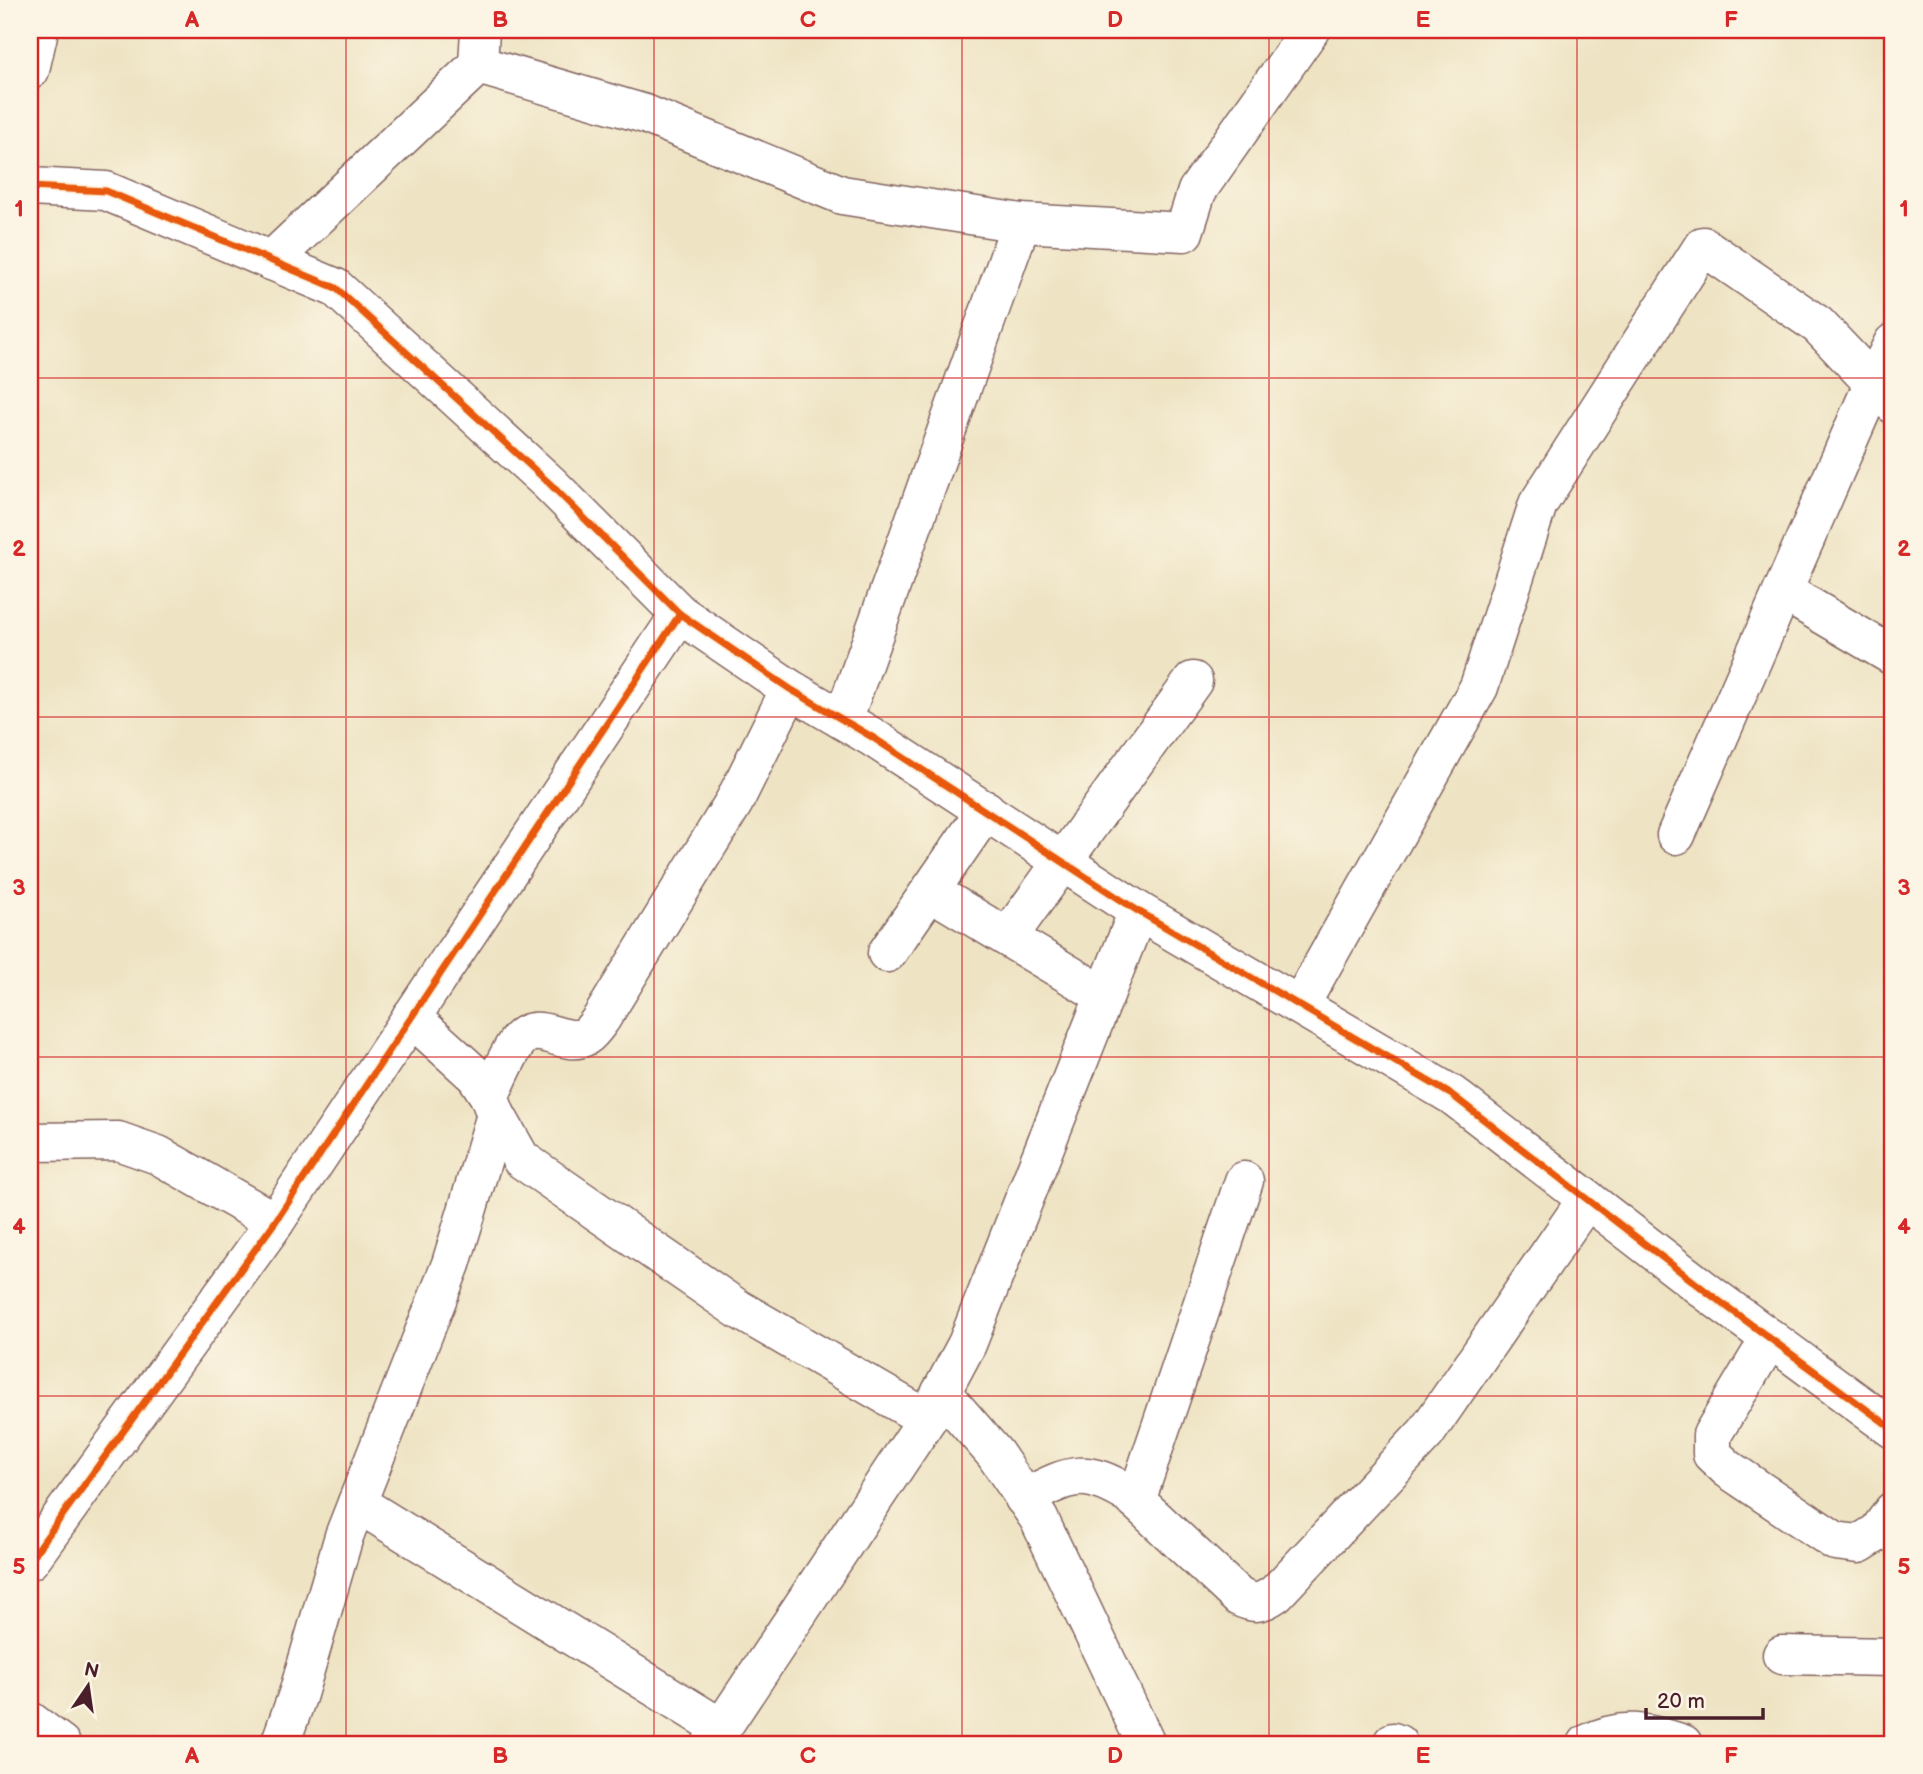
<svg xmlns="http://www.w3.org/2000/svg" width="1923" height="1774" viewBox="0 0 1923 1774" font-family="'Balsamiq Sans',sans-serif">
	<style>
		.lines { fill: none; stroke-linecap: round; stroke-linejoin: round }
		.minor-casing { stroke: #836460; stroke-width: 41 }
		.minor { stroke: #fff; stroke-width: 38 }
		.cycleway-casing { stroke: #fcf5e5; stroke-width: 11 }
		.cycleway { stroke: #e8590c; stroke-width: 7 }
		.grid { fill: none; stroke: #d62828; stroke-width: 2; stroke-opacity: 0.55 }
		.neatline { fill: none; stroke: #d62828; stroke-width: 2.5 }
		.grid-label { font-size: 23px; text-anchor: middle; font-weight: bold; fill: #d62828 }
	</style>
	<rect width="100%" height="100%" fill="#fcf5e5"/>
	<filter id="ink" filterUnits="userSpaceOnUse"><feTurbulence type="fractalNoise" baseFrequency=".0143" numOctaves="2"/><feDisplacementMap in="SourceGraphic" scale="14" xChannelSelector="R" yChannelSelector="G"/><feConvolveMatrix kernelMatrix="1 2 1 2 8 2 1 2 1" color-interpolation-filters="sRGB"/></filter>
	<filter id="wash" filterUnits="userSpaceOnUse"><feTurbulence type="fractalNoise" baseFrequency=".00686" numOctaves="4" result="noise"/><feDisplacementMap in="SourceGraphic" scale="28" xChannelSelector="R" yChannelSelector="G"/><feGaussianBlur stdDeviation="1.57" result="paint"/><feColorMatrix in="noise" values="0 0 0 0 0 0 0 0 0 0 0 0 0 0 0 0 0 1.4 0 .05"/><feComposite in="paint" operator="in"/></filter>
	<g filter="url(#wash)">
		<rect width="100%" height="100%" fill="#eee3c3"/>
	</g>
	<g filter="url(#ink)">
		<g class="lines">
			<defs>
				<g id="minor">
					<polyline points="478,65 645,114 842,195 1021,223 1184,232 1197,191 1310,30"/>
					<polyline points="30,70 39,30"/>
					<polyline points="30,187 106,191 336,288 549,483 680,614 790,689 872,737 1138,911 1452,1095 1711,1295 1893,1429"/>
					<polyline points="271,261 478,65 480,30"/>
					<polyline points="1783,591 1893,656"/>
					<polyline points="843,720 1021,223"/>
					<polyline points="1676,835 1873,384 1893,343"/>
					<polyline points="930,891 1105,996"/>
					<polyline points="1008,937 1193,681"/>
					<polyline points="887,953 986,810"/>
					<polyline points="1300,1005 1479,687 1538,504 1703,246 1818,325 1893,404"/>
					<polyline points="411,1017 476,1076 489,1096 496,1115 521,1159 738,1309 927,1419"/>
					<path d="M489 1096C498 1080 507 1055 518 1041 538 1017 564 1049 586 1036 592 1032 597 1024 601 1019L734 802 790 689"/>
					<polyline points="30,1142 118,1141 158,1155 275,1222"/>
					<polyline points="1770,1338 1712,1435 1712,1454 1728,1469 1835,1541 1859,1544 1878,1532 1893,1511"/>
					<polyline points="941,1392 995,1454 1039,1519 1146,1744"/>
					<path d="M1024 1498C1070 1475 1083 1466 1130 1495L1239 1597C1255 1605 1262 1603 1276 1593L1426 1433 1587 1199"/>
					<polyline points="1136,1501 1244,1181"/>
					<polyline points="357,1503 721,1728"/>
					<polyline points="30,1560 275,1222 680,614"/>
					<polyline points="1782,1655 1893,1657"/>
					<polyline points="30,1721 61,1744"/>
					<polyline points="1393,1742 1398,1744"/>
					<polyline points="280,1744 298,1694 344,1536 451,1264 496,1115"/>
					<polyline points="711,1744 927,1419 967,1344 1138,911"/>
					<path d="M1587 1744C1622 1726 1647 1732 1683 1744"/>
				</g>
			</defs>
			<use href="#minor" class="minor-casing"/>
			<use href="#minor" class="minor"/>
			<defs>
				<g id="cycleway">
					<polyline points="30,187 106,191 336,288 549,483 680,614 790,689 872,737 1138,911 1452,1095 1711,1295 1893,1429"/>
					<polyline points="30,1560 275,1222 680,614"/>
				</g>
			</defs>
			<use href="#cycleway" class="cycleway-casing"/>
			<use href="#cycleway" class="cycleway"/>
		</g>
	</g>
	<path class="grid" d="M346 30V1744M654 30V1744M962 30V1744M1269 30V1744M1577 30V1744M30 378H1893M30 717H1893M30 1057H1893M30 1396H1893"/>
	<rect width="1923" height="1774" fill="none" stroke="#fcf5e5" stroke-width="77"/>
	<g transform="translate(88 1686) rotate(13)" stroke="#fcf5e5" stroke-width="5" paint-order="stroke">
	<path d="M0-5L12 26L0 18L-12 26Z" fill="#4a1f2b"/>
	<text y="-10" font-size="19" font-weight="bold" text-anchor="middle" fill="#4a1f2b">N</text>
	</g>
	<path d="M1646 1708v10h117v-10" fill="none" stroke="#4a1f2b" stroke-width="3.5"/>
	<text x="1657" y="1708" font-size="21" fill="#4a1f2b" stroke="#fcf5e5" stroke-width="5" paint-order="stroke">20 m</text>
	<rect x="38" y="38" width="1846" height="1698" class="neatline"/>
	<g class="grid-label">
		<text x="192" y="27">A</text>
		<text x="500" y="27">B</text>
		<text x="808" y="27">C</text>
		<text x="1115" y="27">D</text>
		<text x="1423" y="27">E</text>
		<text x="1731" y="27">F</text>
		<text x="19" y="216">1</text>
		<text x="1904" y="216">1</text>
		<text x="19" y="556">2</text>
		<text x="1904" y="556">2</text>
		<text x="19" y="895">3</text>
		<text x="1904" y="895">3</text>
		<text x="19" y="1234">4</text>
		<text x="1904" y="1234">4</text>
		<text x="19" y="1574">5</text>
		<text x="1904" y="1574">5</text>
		<text x="192" y="1763">A</text>
		<text x="500" y="1763">B</text>
		<text x="808" y="1763">C</text>
		<text x="1115" y="1763">D</text>
		<text x="1423" y="1763">E</text>
		<text x="1731" y="1763">F</text>
	</g>
</svg>
